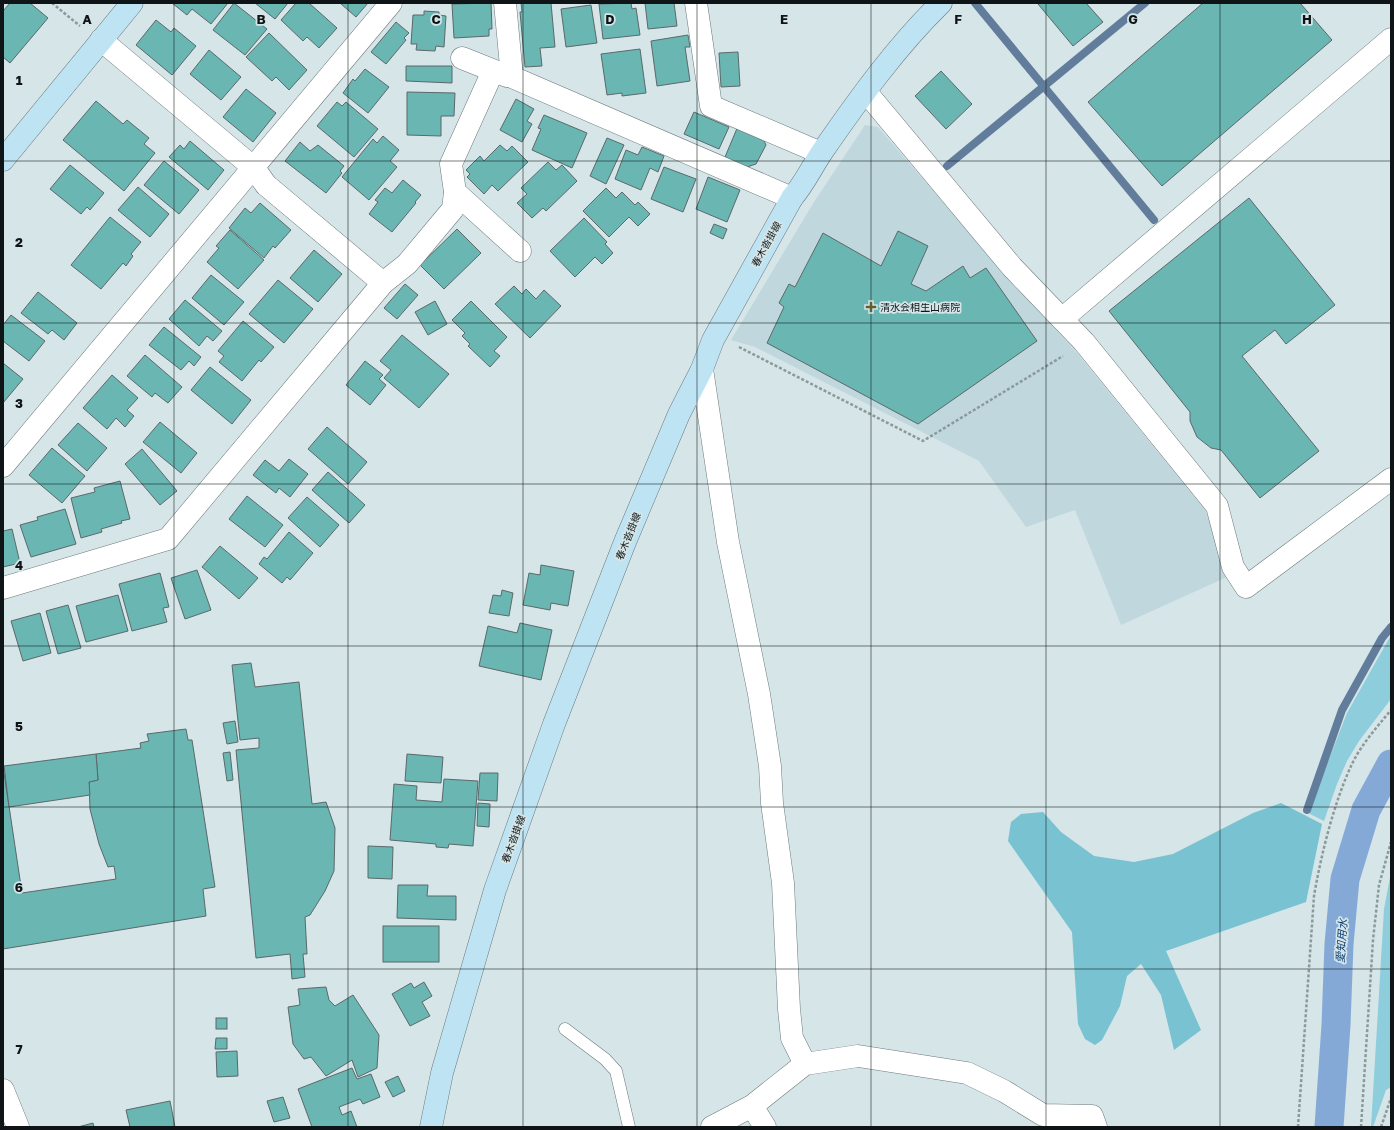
<svg xmlns="http://www.w3.org/2000/svg" width="1394" height="1130" viewBox="0 0 1394 1130" font-family="'Golos Text','Noto Sans JP',sans-serif">
	<style>
		.built { fill: #c0d8dd }
		.green { fill: #8ecedc }
		.forest { fill: #78c2d1 }
		.lines { fill: none; stroke-linecap: round; stroke-linejoin: round }
		.stream { stroke: #627d9c; stroke-width: 8 }
		.canal { stroke: #85a9d6; stroke-width: 29 }
		.building { fill: #69b6b3; stroke: #5b6969 }
		.lane-casing { stroke: #6c7a7d; stroke-width: 13 }
		.street-casing { stroke: #6c7a7d; stroke-width: 23 }
		.secondary-casing { stroke: #6c7a7d; stroke-width: 23 }
		.path { stroke: #8c999b; stroke-width: 2.5; stroke-dasharray: 3 2; stroke-linecap: butt }
		.lane { stroke: #fff; stroke-width: 12 }
		.street { stroke: #fff; stroke-width: 22 }
		.secondary { stroke: #bee3f3; stroke-width: 22 }
		.grid { fill: none; stroke: #0f1516; stroke-width: 1; stroke-opacity: 0.55 }
		.poi-dot { fill: #62612e; stroke: #d5e5e8; stroke-width: 1.5 }
		.labels { text-anchor: middle; dominant-baseline: central; stroke-width: 3.5; stroke-linejoin: round; paint-order: stroke }
		.street-label { font-size: 10px; fill: #0f1516; stroke: #d5e5e8 }
		.poi-label { font-size: 10px; fill: #0f1516; stroke: #d5e5e8; text-anchor: start }
		.water-label { font-size: 11px; font-style: italic; fill: #073c72; stroke: #d5e5e8 }
		.grid-label { font-size: 13px; text-anchor: middle; font-weight: bold; fill: #0f1516; stroke: #d5e5e8; stroke-width: 3.5; stroke-linejoin: round; paint-order: stroke }
	</style>
	<rect width="100%" height="100%" fill="#d5e5e8"/>
	<polygon class="built" points="865,125 878,127 1008,278 1077,353 1205,510 1226,566 1227,577 1121,625 1075,510 1026,527 979,461 755,347 731,340 814,202"/>
	<g class="green">
		<polygon points="1391,635 1391,699 1359,741 1347,761 1337,784 1324,821 1308,813 1347,713"/>
		<polygon points="1391,872 1391,1087 1386,1090 1373,1127 1371,1127 1384,909"/>
	</g>
	<polygon class="forest" points="1281,803 1322,824 1306,902 1166,951 1201,1030 1174,1050 1161,995 1141,964 1127,976 1120,1006 1102,1040 1095,1045 1085,1039 1078,1024 1072,932 1008,841 1011,822 1021,814 1043,812 1061,832 1094,856 1134,862 1173,854 1253,813"/>
	<g class="lines">
		<g class="stream">
			<polyline points="975,3 1154,220"/>
			<polyline points="947,166 1145,3"/>
			<polyline points="1307,810 1342,710 1382,638 1391,627"/>
		</g>
		<polyline class="canal" points="1329,1127 1336,1025 1339,944 1345,879 1366,810 1391,764"/>
	</g>
	<g class="building">
		<polygon points="10,3 30,3 48,18 10,63 3,57 3,11"/>
		<polygon points="172,3 228,3 211,24 192,9 187,15"/>
		<polygon points="234,3 267,29 245,55 213,30"/>
		<polygon points="255,3 288,3 275,19"/>
		<polygon points="296,3 309,3 337,28 319,48 307,37 303,41 281,20"/>
		<polygon points="340,3 368,3 356,17"/>
		<polygon points="491,3 492,29 489,29 489,36 454,38 452,4"/>
		<polygon points="521,3 551,3 555,47 540,48 542,66 525,67 520,12 522,12"/>
		<polygon points="631,3 632,9 636,8 640,35 603,39 599,4"/>
		<polygon points="645,3 674,3 677,26 648,29"/>
		<polygon points="1040,3 1086,3 1103,22 1073,46 1038,4"/>
		<polygon points="1203,3 1300,3 1332,40 1162,186 1088,102"/>
		<polygon points="591,5 597,43 566,47 561,9"/>
		<polygon points="424,11 439,12 439,15 446,16 444,47 436,46 435,51 416,50 417,44 411,44 413,15 424,15"/>
		<polygon points="156,20 171,32 174,28 196,46 172,75 136,45"/>
		<polygon points="396,22 409,33 404,38 406,40 386,64 371,52"/>
		<polygon points="269,33 307,70 289,90 276,77 272,81 246,57"/>
		<polygon points="688,35 690,47 685,47 690,81 657,86 651,41"/>
		<polygon points="640,49 646,93 622,96 622,93 607,95 601,54"/>
		<polygon points="209,50 241,77 221,100 190,74"/>
		<polygon points="738,52 740,86 721,87 719,53"/>
		<polygon points="406,66 452,66 452,83 406,81"/>
		<polygon points="365,69 389,87 368,113 343,93 353,79 355,81"/>
		<polygon points="941,71 972,104 946,129 915,96"/>
		<polygon points="246,89 276,113 253,142 223,117"/>
		<polygon points="407,92 455,93 454,116 441,116 441,136 407,135"/>
		<polygon points="516,99 534,109 527,121 532,124 522,142 500,130"/>
		<polygon points="96,101 123,124 127,120 149,138 144,144 155,153 124,191 63,140"/>
		<polygon points="337,102 342,106 346,102 378,129 354,157 317,126"/>
		<polygon points="694,112 729,127 719,149 684,134"/>
		<polygon points="544,115 587,133 572,168 532,150 541,129 538,128"/>
		<polygon points="738,126 761,135 766,145 756,164 747,167 725,157"/>
		<polygon points="383,136 399,150 390,161 397,167 369,200 342,177 373,139 377,143"/>
		<polygon points="607,138 624,145 606,184 590,176"/>
		<polygon points="190,141 224,170 208,190 169,157 180,145 184,149"/>
		<polygon points="300,142 310,151 318,145 344,166 340,171 342,173 326,193 285,161"/>
		<polygon points="500,145 507,151 512,146 528,162 498,191 492,185 484,194 467,177 470,174 466,170 480,156 484,161"/>
		<polygon points="642,147 664,156 658,172 650,168 641,190 615,179 626,150 638,155"/>
		<polygon points="164,161 199,190 179,214 144,185"/>
		<polygon points="548,162 556,170 562,165 577,181 546,211 543,208 532,218 517,203 527,194 521,188"/>
		<polygon points="70,165 104,193 90,210 87,207 81,214 50,189"/>
		<polygon points="664,167 696,179 683,212 651,199"/>
		<polygon points="708,177 740,190 727,222 696,209"/>
		<polygon points="403,180 421,195 415,202 416,203 392,232 369,214 378,202 375,200 385,188 392,193"/>
		<polygon points="138,187 169,214 150,237 118,210"/>
		<polygon points="606,188 616,198 622,192 635,205 638,202 650,214 638,226 629,217 609,237 583,211"/>
		<polygon points="1249,198 1335,305 1286,344 1275,330 1242,356 1319,451 1260,498 1221,450 1211,448 1197,437 1190,421 1190,412 1109,311"/>
		<polygon points="260,203 291,230 275,248 273,246 264,258 229,228 245,208 251,213"/>
		<polygon points="110,217 141,242 131,254 133,256 126,266 123,263 101,289 71,265"/>
		<polygon points="584,218 607,242 605,244 613,253 602,264 595,257 575,277 550,251"/>
		<polygon points="714,224 727,229 723,239 710,233"/>
		<polygon points="457,229 481,253 444,289 420,265"/>
		<polygon points="230,230 264,260 238,289 207,262 219,248 216,246"/>
		<polygon points="898,231 928,246 911,284 926,291 963,266 970,278 986,268 1037,341 918,424 767,343 784,307 779,303 789,284 795,287 823,233 881,266"/>
		<polygon points="314,250 342,274 318,302 290,278"/>
		<polygon points="211,275 244,302 224,325 192,298"/>
		<polygon points="278,280 313,309 284,343 249,314"/>
		<polygon points="405,284 418,295 397,319 384,308"/>
		<polygon points="514,286 522,294 526,289 536,299 544,290 561,306 530,338 495,304"/>
		<polygon points="38,292 77,323 64,340 52,330 48,334 21,313"/>
		<polygon points="185,300 222,331 213,341 207,336 199,346 169,319"/>
		<polygon points="435,301 447,324 428,335 415,312"/>
		<polygon points="471,301 507,337 494,351 500,356 490,367 468,346 470,344 462,336 465,333 452,320"/>
		<polygon points="11,315 45,341 29,361 3,341 3,325"/>
		<polygon points="243,321 274,347 261,362 259,360 242,381 219,362 224,356 218,351"/>
		<polygon points="164,327 201,357 194,366 189,361 181,370 149,345"/>
		<polygon points="402,335 449,374 419,408 384,378 391,370 380,361"/>
		<polygon points="145,355 182,387 168,403 155,393 152,397 127,376"/>
		<polygon points="365,361 383,375 379,379 386,385 370,405 346,385"/>
		<polygon points="3,363 23,379 3,403"/>
		<polygon points="210,367 251,400 232,424 191,390"/>
		<polygon points="112,375 138,398 127,410 134,416 125,427 116,418 107,429 83,408"/>
		<polygon points="160,422 197,453 181,473 143,442"/>
		<polygon points="78,423 107,448 87,471 58,445"/>
		<polygon points="327,427 367,462 348,484 308,449"/>
		<polygon points="52,448 85,476 62,503 29,475"/>
		<polygon points="142,449 177,491 160,505 125,464"/>
		<polygon points="289,459 308,474 290,497 279,488 276,493 253,475 265,460 279,471"/>
		<polygon points="328,472 365,505 349,523 312,490"/>
		<polygon points="120,481 130,519 121,521 122,523 101,529 102,532 81,538 71,498 95,492 94,488"/>
		<polygon points="247,496 283,525 265,547 229,519"/>
		<polygon points="307,497 339,525 320,547 288,518"/>
		<polygon points="65,509 76,544 31,557 20,525 38,520 37,517"/>
		<polygon points="12,529 20,563 3,567 3,531"/>
		<polygon points="289,532 313,553 290,580 287,577 282,583 259,564 264,557 267,559"/>
		<polygon points="220,546 258,578 239,599 202,567"/>
		<polygon points="541,565 574,571 568,606 551,603 550,610 523,605 529,573 540,575"/>
		<polygon points="197,570 211,610 185,619 171,578"/>
		<polygon points="160,573 169,607 163,608 167,622 132,631 119,584"/>
		<polygon points="502,590 513,593 509,616 489,613 493,595 501,596"/>
		<polygon points="118,595 128,631 86,642 76,606"/>
		<polygon points="68,605 81,648 58,654 46,611"/>
		<polygon points="40,613 51,653 23,661 11,621"/>
		<polygon points="520,623 552,630 541,680 479,666 488,626 517,633"/>
		<polygon points="251,663 255,687 299,682 312,804 326,802 335,828 334,871 325,891 310,915 305,917 307,954 303,954 305,977 292,979 290,954 256,958 236,750 259,748 259,738 240,740 232,665"/>
		<polygon points="235,721 238,742 227,744 223,723"/>
		<polygon points="186,729 188,740 192,740 215,887 203,889 206,916 3,949 3,766 22,893 116,879 114,866 108,867 99,844 90,809 89,782 98,780 96,754 141,748 140,743 149,741 147,734"/>
		<polygon points="230,752 233,780 227,781 223,753"/>
		<polygon points="96,754 98,780 89,782 90,795 9,807 4,766"/>
		<polygon points="407,754 443,757 441,783 405,781"/>
		<polygon points="480,773 498,773 497,801 478,800"/>
		<polygon points="444,779 478,781 473,846 449,844 448,848 436,847 436,844 390,840 394,784 417,786 416,800 442,802"/>
		<polygon points="478,803 490,804 489,827 477,826"/>
		<polygon points="368,846 393,847 392,879 368,878"/>
		<polygon points="398,885 428,885 427,896 456,896 456,920 397,918"/>
		<rect x="383" y="926" width="56" height="36"/>
		<polygon points="424,982 432,996 422,1002 430,1016 410,1026 392,994 411,983 414,988"/>
		<polygon points="326,987 329,1000 335,1006 353,995 379,1035 377,1068 358,1077 352,1060 326,1076 311,1057 304,1059 293,1044 288,1007 300,1005 298,989"/>
		<rect x="216" y="1018" width="11" height="11"/>
		<polygon points="216,1038 227,1038 227,1049 215,1049"/>
		<polygon points="237,1051 238,1076 217,1077 216,1052"/>
		<polygon points="352,1068 357,1079 371,1074 380,1097 363,1104 360,1099 339,1107 342,1115 351,1111 357,1127 312,1127 298,1089"/>
		<polygon points="398,1076 405,1091 393,1097 385,1082"/>
		<polygon points="283,1097 290,1118 274,1122 267,1101"/>
		<polygon points="170,1101 175,1127 130,1127 126,1110"/>
		<polygon points="93,1123 94,1127 78,1127"/>
	</g>
	<g class="lines">
		<defs>
			<polyline id="lane" points="565,1029 605,1059 616,1071 629,1127"/>
			<g id="street">
				<polyline points="505,3 512,77 792,198"/>
				<polyline points="696,3 711,106 821,153"/>
				<polyline points="462,58 507,76"/>
				<polyline points="866,92 1012,267 1084,342 1217,506 1233,567 1246,587 1391,479"/>
				<polyline points="455,192 520,251"/>
				<polyline points="383,283 407,264 453,209 455,192 451,164 493,71"/>
				<polyline points="1062,319 1391,39"/>
				<polyline points="702,369 728,542 759,694 770,766 772,803 783,883 789,1009 792,1038 805,1064"/>
				<polyline points="3,466 391,3"/>
				<polyline points="3,588 168,539 383,283 266,185 254,168 101,40"/>
				<polyline points="3,1090 18,1127"/>
				<polyline points="752,1106 765,1127"/>
				<polyline points="712,1127 752,1106 805,1064 858,1056 967,1073 1004,1091 1043,1115 1092,1116 1096,1127"/>
			</g>
			<g id="secondary">
				<polyline points="3,160 132,3"/>
				<path d="M431 1127 442 1073 495 890 554 724 625 542 679 414 702 369 713 340 792 198C804 184 812 167 822 152 858 100 896 47 941 3"/>
			</g>
		</defs>
		<use href="#lane" class="lane-casing"/>
		<use href="#street" class="street-casing"/>
		<use href="#secondary" class="secondary-casing"/>
		<g class="path">
			<polyline points="52,3 80,26"/>
			<polyline points="739,347 923,441 1063,356"/>
			<path d="M1298 1127 1314 896C1321 855 1334 802 1352 764 1361 745 1377 727 1391 710"/>
			<polyline points="1361,1127 1373,940 1379,885 1391,842"/>
			<polyline points="1381,1127 1391,1098"/>
		</g>
		<use href="#lane" class="lane"/>
		<use href="#street" class="street"/>
		<use href="#secondary" class="secondary"/>
	</g>
	<path class="grid" d="M174 3V1127M348 3V1127M523 3V1127M697 3V1127M871 3V1127M1046 3V1127M1220 3V1127M3 161H1391M3 323H1391M3 484H1391M3 646H1391M3 807H1391M3 969H1391"/>
	<path class="poi-dot" d="M869 301h4v4h4v4h-4v4h-4v-4h-4v-4h4z"/>
	<g class="labels">
		<g class="street-label">
			<text transform="translate(766 244) rotate(-61)">春木沓掛線</text>
			<text transform="translate(628 536) rotate(-68)">春木沓掛線</text>
			<text transform="translate(513 839) rotate(-70)">春木沓掛線</text>
		</g>
		<g class="poi-label">
			<text x="880" y="307">清水会相生山病院</text>
		</g>
		<g class="water-label">
			<text transform="translate(1341 941) rotate(-86)">愛知用水</text>
		</g>
	</g>
	<g class="grid-label">
		<text x="87" y="24">A</text>
		<text x="261" y="24">B</text>
		<text x="436" y="24">C</text>
		<text x="610" y="24">D</text>
		<text x="784" y="24">E</text>
		<text x="958" y="24">F</text>
		<text x="1133" y="24">G</text>
		<text x="1307" y="24">H</text>
		<text x="19" y="85">1</text>
		<text x="19" y="247">2</text>
		<text x="19" y="408">3</text>
		<text x="19" y="570">4</text>
		<text x="19" y="731">5</text>
		<text x="19" y="892">6</text>
		<text x="19" y="1054">7</text>
	</g>
	<rect width="1394" height="1130" fill="none" stroke="#0f1516" stroke-width="8"/>
</svg>
